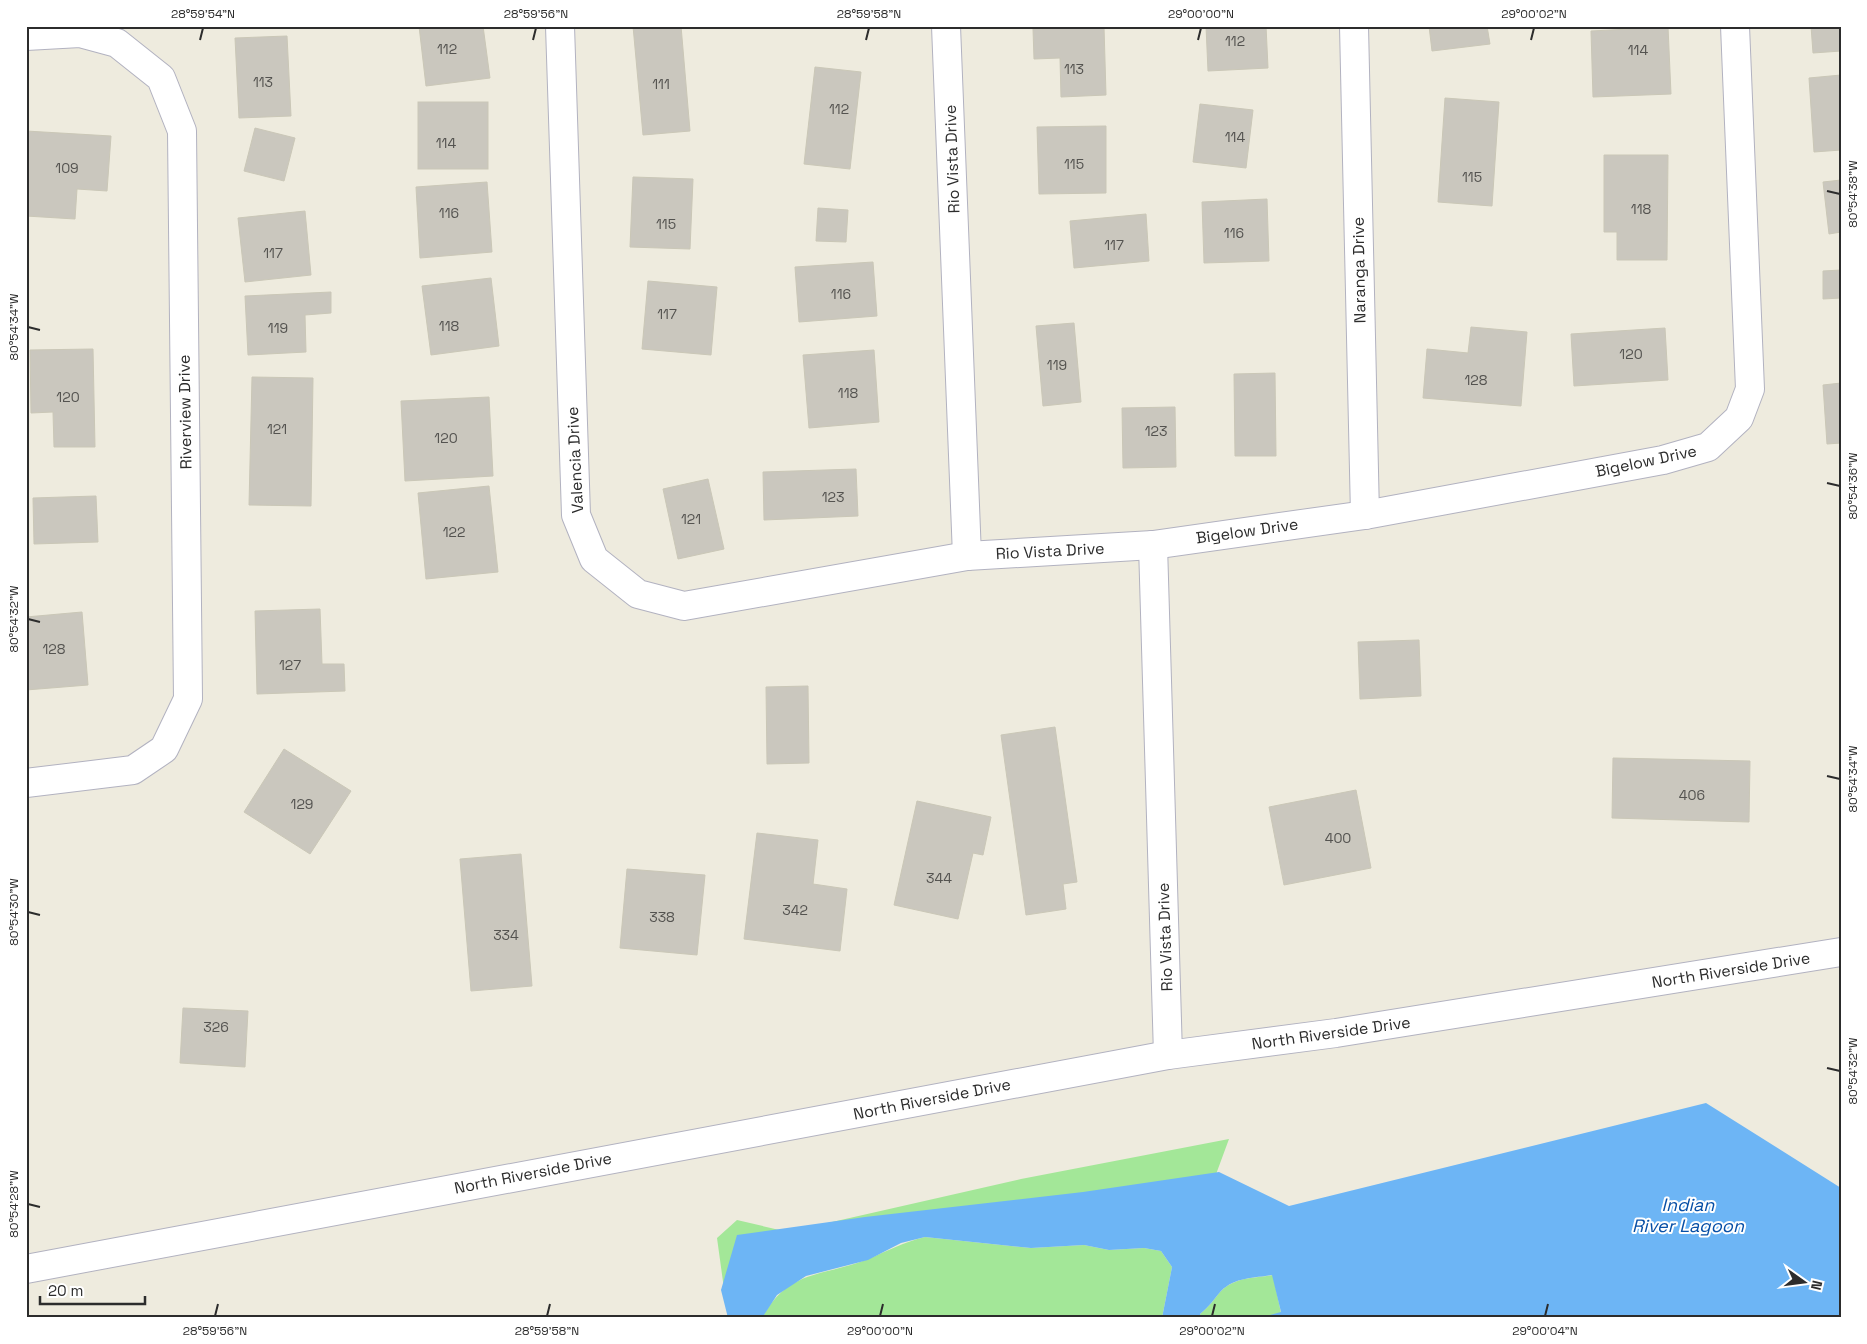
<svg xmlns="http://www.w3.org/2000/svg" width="1867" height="1344" viewBox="0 0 1867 1344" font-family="'Space Grotesk',sans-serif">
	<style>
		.green { fill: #a3e798 }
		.water { fill: #6db5f5 }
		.building { fill: #cac7be; stroke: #cac7b7 }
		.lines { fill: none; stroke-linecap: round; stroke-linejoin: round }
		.street-casing { stroke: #b2b2c0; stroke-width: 30 }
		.secondary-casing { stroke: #b2b2c0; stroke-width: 30 }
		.street { stroke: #fff; stroke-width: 28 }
		.secondary { stroke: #fff; stroke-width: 28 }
		.ticks { fill: none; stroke: #2c2c2c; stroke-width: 2 }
		.labels { text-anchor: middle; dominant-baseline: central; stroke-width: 4; stroke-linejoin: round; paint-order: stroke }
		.number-label { font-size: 14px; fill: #545350 }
		.street-label { font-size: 16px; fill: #2c2c2c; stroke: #fff }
		.water-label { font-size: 18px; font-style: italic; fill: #074fa6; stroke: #fff }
		.neatline { fill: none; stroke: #2c2c2c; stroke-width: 2 }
		.ticks-label { font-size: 12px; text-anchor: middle; fill: #2c2c2c }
	</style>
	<rect width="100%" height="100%" fill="#eeebde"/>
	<g class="green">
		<polygon points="1229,1139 1215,1177 926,1222 801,1261 744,1318 728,1318 717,1238 737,1220 788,1232 1021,1179"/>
		<path d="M925 1237 1031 1248 1084 1245 1109 1250 1144 1248 1161 1251 1172 1267 1162 1318H762C789 1268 824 1277 868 1259 890 1250 901 1243 925 1237Z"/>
		<path d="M1273 1275 1281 1313 1259 1318H1201L1200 1314C1209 1307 1214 1299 1221 1291 1235 1277 1254 1278 1273 1275Z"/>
	</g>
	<path class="water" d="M1706 1103 1841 1188V1318H1259L1281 1312 1272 1275C1254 1278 1235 1277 1221 1291 1214 1299 1209 1307 1200 1314L1201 1318H1162L1172 1267 1161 1251 1144 1248 1109 1250 1084 1245 1031 1248 925 1237 901 1243 868 1260 806 1276 777 1295 762 1318H728L721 1290 737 1235 865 1217 1083 1192 1219 1172 1289 1206Z"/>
	<g class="building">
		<polygon points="419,26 483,26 490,78 426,86"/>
		<polygon points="633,26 681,26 690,131 643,135"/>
		<polygon points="1206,26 1266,26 1268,68 1208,71"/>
		<polygon points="1429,26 1487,26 1490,44 1432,51"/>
		<polygon points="1811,26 1841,26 1841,51 1813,53"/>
		<polygon points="1104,27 1106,95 1061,97 1060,58 1034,59 1033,29"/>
		<polygon points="1668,27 1671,94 1593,97 1591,31"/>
		<polygon points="287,36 291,116 239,118 235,38"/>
		<polygon points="815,67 861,72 850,169 804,164"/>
		<polygon points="1841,75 1841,150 1814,152 1809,78"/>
		<polygon points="1445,98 1499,102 1492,206 1438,202"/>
		<rect x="418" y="102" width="70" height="67"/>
		<polygon points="1200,104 1253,110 1246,168 1193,162"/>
		<polygon points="1106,126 1106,193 1039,194 1037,127"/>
		<polygon points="255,128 295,138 284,181 244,171"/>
		<polygon points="26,131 111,136 107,191 77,189 75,219 26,216"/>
		<polygon points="1604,155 1668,155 1667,260 1617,260 1617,232 1604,232"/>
		<polygon points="633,177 693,179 690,249 630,247"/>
		<polygon points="1841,180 1841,232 1829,234 1823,182"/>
		<polygon points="487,182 492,252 420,258 416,187"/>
		<polygon points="1267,199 1269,261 1204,263 1202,202"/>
		<polygon points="818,208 848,210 846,242 816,241"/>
		<polygon points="305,211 311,275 245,282 238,218"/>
		<polygon points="1146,214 1149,261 1074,268 1070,221"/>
		<polygon points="873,262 877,316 799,322 795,267"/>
		<polygon points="1841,270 1841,298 1823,299 1823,271"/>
		<polygon points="491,278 499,346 431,355 422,286"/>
		<polygon points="648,281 717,287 711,355 642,349"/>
		<polygon points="331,292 331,313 305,315 306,352 248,355 245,296"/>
		<polygon points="1074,323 1081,402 1043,406 1036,326"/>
		<polygon points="1471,327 1527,332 1521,406 1423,398 1427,349 1468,353"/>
		<polygon points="1665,328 1668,380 1574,386 1571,334"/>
		<polygon points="93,349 95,447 54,447 53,412 31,413 30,350"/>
		<polygon points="874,350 879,422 809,428 803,355"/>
		<polygon points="1275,373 1276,456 1235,456 1234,374"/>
		<polygon points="252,377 313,378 311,506 249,505"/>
		<polygon points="1841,383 1841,443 1827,444 1823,385"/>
		<polygon points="489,397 493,476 405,481 401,401"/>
		<polygon points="1175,407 1176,467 1123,468 1122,408"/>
		<polygon points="856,469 858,516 764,520 763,472"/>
		<polygon points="708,479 724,549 678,559 663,489"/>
		<polygon points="489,486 498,572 426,579 418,493"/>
		<polygon points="96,496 98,542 34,544 33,498"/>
		<polygon points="320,609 322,664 344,664 345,691 257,694 255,611"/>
		<polygon points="82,612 88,685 26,690 26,617"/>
		<polygon points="1419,640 1421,696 1360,699 1358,642"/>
		<polygon points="808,686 809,763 767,764 766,687"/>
		<polygon points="1055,727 1077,882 1063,884 1066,909 1026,915 1001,735"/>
		<polygon points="284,749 351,791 310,854 244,812"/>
		<polygon points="1613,758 1750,761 1749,822 1612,818"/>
		<polygon points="1356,790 1371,868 1284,885 1269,807"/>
		<polygon points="917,801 991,817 983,855 973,853 958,919 894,905"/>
		<polygon points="757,833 818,840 813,884 847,889 840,951 744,939"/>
		<polygon points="521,854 532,986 471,991 460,859"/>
		<polygon points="627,869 705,875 697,955 620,948"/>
		<polygon points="183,1008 248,1011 245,1067 180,1063"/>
	</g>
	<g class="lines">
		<defs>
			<g id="street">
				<polyline points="560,26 576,515 594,559 638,594 684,606 967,556 1153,545 1365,515 1663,460 1708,447 1739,418 1750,389 1735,26"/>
				<polyline points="946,26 967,556"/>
				<polyline points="1354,26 1365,515"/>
				<polyline points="26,36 80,33 117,43 161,78 182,131 188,699 164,749 133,770 26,783"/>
				<polyline points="1153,545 1168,1055"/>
			</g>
			<polyline id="secondary" points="26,1269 1168,1055 1336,1033 1841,952"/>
		</defs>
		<use href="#street" class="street-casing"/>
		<use href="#secondary" class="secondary-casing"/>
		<use href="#street" class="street"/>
		<use href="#secondary" class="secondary"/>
	</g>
	<path class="ticks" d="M200 40 203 28M533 40 536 28M866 40 869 28M1198 40 1201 28M1531 40 1534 28M1827 191 1840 194M28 327 40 330M1827 483 1840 486M28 619 40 622M1827 776 1840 779M28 912 40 915M1827 1068 1840 1071M28 1204 40 1207M215 1316 218 1304M547 1316 550 1304M880 1316 883 1304M1212 1316 1215 1304M1545 1316 1548 1304"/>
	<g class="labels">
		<g class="number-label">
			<text x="1235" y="41">112</text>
			<text x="447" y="49">112</text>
			<text x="1638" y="50">114</text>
			<text x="1074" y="69">113</text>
			<text x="263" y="82">113</text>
			<text x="661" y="84">111</text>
			<text x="839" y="109">112</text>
			<text x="1235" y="137">114</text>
			<text x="446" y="143">114</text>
			<text x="1074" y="164">115</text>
			<text x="67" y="168">109</text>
			<text x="1472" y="177">115</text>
			<text x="1641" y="209">118</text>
			<text x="449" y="213">116</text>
			<text x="666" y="224">115</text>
			<text x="1234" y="233">116</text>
			<text x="1114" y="245">117</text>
			<text x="273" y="253">117</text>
			<text x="841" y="294">116</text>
			<text x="667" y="314">117</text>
			<text x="449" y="326">118</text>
			<text x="278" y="328">119</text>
			<text x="1631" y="354">120</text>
			<text x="1057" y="365">119</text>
			<text x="1476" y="380">128</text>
			<text x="848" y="393">118</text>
			<text x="68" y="397">120</text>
			<text x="277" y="429">121</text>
			<text x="1156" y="431">123</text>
			<text x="446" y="438">120</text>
			<text x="833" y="497">123</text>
			<text x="691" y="519">121</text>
			<text x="454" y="532">122</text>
			<text x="54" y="649">128</text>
			<text x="290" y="665">127</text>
			<text x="1692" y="795">406</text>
			<text x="302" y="804">129</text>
			<text x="1338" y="838">400</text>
			<text x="939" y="878">344</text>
			<text x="795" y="910">342</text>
			<text x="662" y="917">338</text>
			<text x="506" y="935">334</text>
			<text x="216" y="1027">326</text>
		</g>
		<g class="street-label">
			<text transform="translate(952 159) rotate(-92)">Rio Vista Drive</text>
			<text transform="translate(1359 270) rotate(-91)">Naranga Drive</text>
			<text transform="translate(185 412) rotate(-91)">Riverview Drive</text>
			<text transform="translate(575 460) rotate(-93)">Valencia Drive</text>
			<text transform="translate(1646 461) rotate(-12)">Bigelow Drive</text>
			<text transform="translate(1247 531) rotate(-8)">Bigelow Drive</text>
			<text transform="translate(1050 551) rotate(-3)">Rio Vista Drive</text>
			<text transform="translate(1165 937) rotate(-92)">Rio Vista Drive</text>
			<text transform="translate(1731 970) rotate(-9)">North Riverside Drive</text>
			<text transform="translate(1331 1033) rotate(-8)">North Riverside Drive</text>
			<text transform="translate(932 1099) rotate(-11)">North Riverside Drive</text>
			<text transform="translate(533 1173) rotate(-11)">North Riverside Drive</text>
		</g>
		<g class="water-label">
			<text x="1688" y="1204">Indian<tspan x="1688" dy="21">River Lagoon</tspan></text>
		</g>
	</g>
	<rect width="1867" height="1344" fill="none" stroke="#ffffff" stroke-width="55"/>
	<g transform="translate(1804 1282) rotate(104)" stroke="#ffffff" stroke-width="4" paint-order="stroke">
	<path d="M0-4L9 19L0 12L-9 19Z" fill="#2c2c2c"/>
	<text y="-8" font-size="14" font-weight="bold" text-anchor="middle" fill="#2c2c2c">N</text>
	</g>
	<path d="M40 1296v8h105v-8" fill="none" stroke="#2c2c2c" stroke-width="2.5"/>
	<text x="48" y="1296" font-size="15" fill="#2c2c2c" stroke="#ffffff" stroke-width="4" paint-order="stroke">20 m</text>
	<rect x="28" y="28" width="1812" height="1288" class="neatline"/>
	<g class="ticks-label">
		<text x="203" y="18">28°59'54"N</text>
		<text x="536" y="18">28°59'56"N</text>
		<text x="869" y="18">28°59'58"N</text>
		<text x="1201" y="18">29°00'00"N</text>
		<text x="1534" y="18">29°00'02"N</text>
		<text transform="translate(1853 194) rotate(-90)" y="4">80°54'38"W</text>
		<text transform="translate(14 327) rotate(-90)" y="4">80°54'34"W</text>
		<text transform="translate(1853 486) rotate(-90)" y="4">80°54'36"W</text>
		<text transform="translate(14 619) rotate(-90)" y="4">80°54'32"W</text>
		<text transform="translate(1853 779) rotate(-90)" y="4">80°54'34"W</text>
		<text transform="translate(14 912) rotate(-90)" y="4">80°54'30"W</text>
		<text transform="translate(1853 1071) rotate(-90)" y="4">80°54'32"W</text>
		<text transform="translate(14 1204) rotate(-90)" y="4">80°54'28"W</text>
		<text x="215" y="1335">28°59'56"N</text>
		<text x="547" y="1335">28°59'58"N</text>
		<text x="880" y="1335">29°00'00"N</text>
		<text x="1212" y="1335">29°00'02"N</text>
		<text x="1545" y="1335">29°00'04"N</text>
	</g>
</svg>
